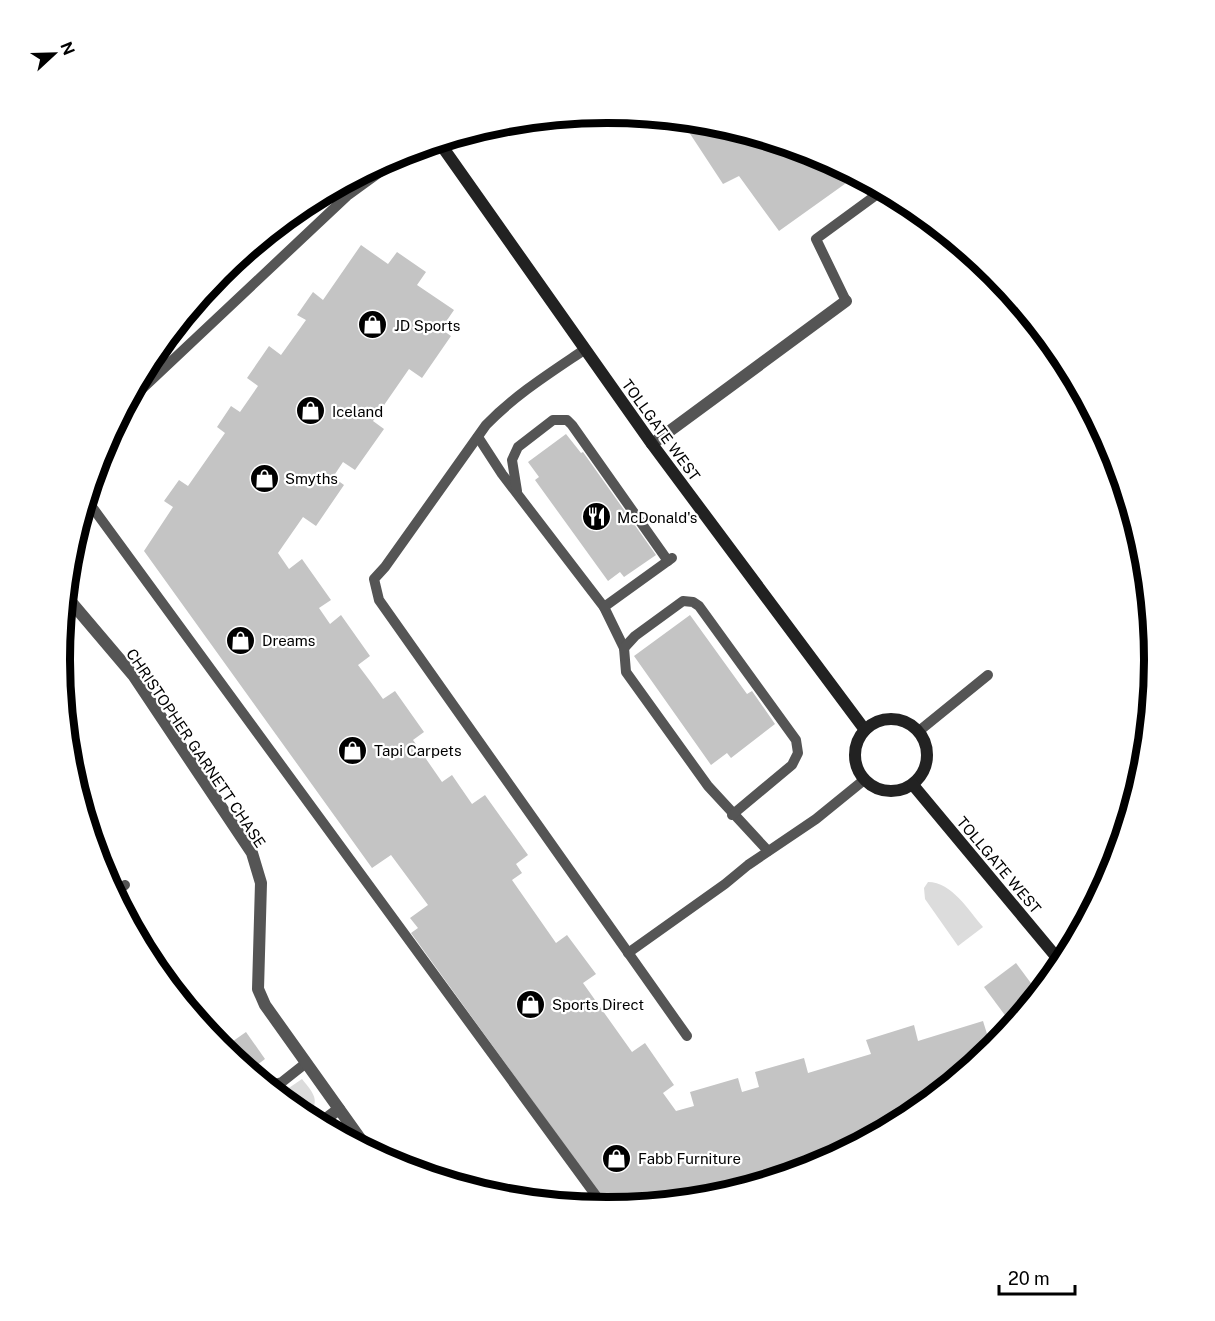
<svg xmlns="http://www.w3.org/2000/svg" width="1215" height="1321" viewBox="0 0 1215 1321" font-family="'Public Sans',sans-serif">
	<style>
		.green { fill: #dcdcdc }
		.building { fill: #c4c4c4 }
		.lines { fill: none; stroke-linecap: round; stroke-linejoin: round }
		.lane { stroke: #555; stroke-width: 10 }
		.street { stroke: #555; stroke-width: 12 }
		.secondary { stroke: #222; stroke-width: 12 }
		.labels { text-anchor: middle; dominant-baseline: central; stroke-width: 4.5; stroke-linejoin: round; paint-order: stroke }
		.poi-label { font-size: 15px; fill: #000; stroke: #fff; text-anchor: start }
		.street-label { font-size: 15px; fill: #000; stroke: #fff }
		.rim { fill: none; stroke: #000; stroke-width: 8 }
	</style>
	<rect width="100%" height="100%" fill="#fff"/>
	<g class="green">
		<path d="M928 882C952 882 969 911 983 927L958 946 925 899 924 888Z"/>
		<path d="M302 1079C315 1095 320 1100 308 1118L276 1093 283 1092Z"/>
	</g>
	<g class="building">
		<polygon points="681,120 715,124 817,155 856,176 779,231 739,176 723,184"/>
		<polygon points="361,245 388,264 397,252 426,272 417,285 454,310 441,329 451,336 422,378 409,369 373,421 384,429 355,470 343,462 333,477 344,485 316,526 303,517 278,553 289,569 302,559 331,600 319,608 330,624 341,615 370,656 358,665 370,681 383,699 395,691 424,732 413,740 442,782 452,775 472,804 485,795 528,855 516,864 522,873 512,880 556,943 567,935 596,974 583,983 632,1052 645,1043 674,1085 663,1093 676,1111 694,1106 690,1092 738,1078 742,1092 759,1087 755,1072 804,1058 808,1073 871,1054 866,1040 914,1025 918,1041 983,1021 992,1050 911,1116 817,1166 714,1198 610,1208 411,933 418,928 410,918 428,905 391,855 372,868 144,551 173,507 164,501 179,480 188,486 225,433 217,427 231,406 240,412 258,386 247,378 269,346 281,355 306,320 297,315 313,292 323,300"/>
		<polygon points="566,434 581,453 583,452 656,555 624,577 620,572 608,581 535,480 539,477 528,462"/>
		<polygon points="690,615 747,694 752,691 775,724 731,758 727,753 711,765 634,656"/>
		<polygon points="1016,963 1039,994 1013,1026 984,987"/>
		<polygon points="246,1032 265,1059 249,1071 237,1061 226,1046"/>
	</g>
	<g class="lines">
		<g class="lane">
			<polyline points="846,301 816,239 883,190"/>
			<path d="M584 350C550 373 515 395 486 425L385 567 374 579 379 600 687 1036"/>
			<polyline points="127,403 347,196 409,151"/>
			<polyline points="478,437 502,474 604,607 624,648 626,672 708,786 768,851"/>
			<polyline points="517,491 512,460 518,447 553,420 567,420 572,425 668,561"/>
			<polyline points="87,500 605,1208"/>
			<polyline points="604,607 672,558"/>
			<polyline points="624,648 635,636 683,601 693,602 699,606 796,740 798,753 792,765 732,815"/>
			<polyline points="919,731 988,675"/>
			<polyline points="114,893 125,885"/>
			<polyline points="628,953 725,884 748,865 816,819 864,780"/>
			<polyline points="267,1086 282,1082 306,1063"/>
		</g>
		<g class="street">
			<polyline points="652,444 846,301"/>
			<polyline points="66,596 133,675 252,853 261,883 258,989 265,1005 369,1151"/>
			<polyline points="319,1124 339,1109"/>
		</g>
		<g class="secondary">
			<polyline points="439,142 652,444 865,730"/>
			<circle cx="891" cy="755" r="36"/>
			<polyline points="913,785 1063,965"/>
		</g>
	</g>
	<defs>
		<symbol id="shop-disc" viewBox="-11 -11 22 22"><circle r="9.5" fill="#000" stroke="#fff"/><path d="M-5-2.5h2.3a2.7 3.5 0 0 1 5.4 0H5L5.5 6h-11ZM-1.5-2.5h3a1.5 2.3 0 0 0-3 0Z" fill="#fff"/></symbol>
		<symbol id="restaurant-disc" viewBox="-11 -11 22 22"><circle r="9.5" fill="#000" stroke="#fff"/><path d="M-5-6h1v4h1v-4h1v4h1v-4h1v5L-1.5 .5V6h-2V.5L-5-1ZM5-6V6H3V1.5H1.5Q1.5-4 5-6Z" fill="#fff"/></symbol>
	</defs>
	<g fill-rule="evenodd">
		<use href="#shop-disc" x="356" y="308" width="33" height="33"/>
		<use href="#shop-disc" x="294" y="394" width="33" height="33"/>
		<use href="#shop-disc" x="248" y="462" width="33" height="33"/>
		<use href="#restaurant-disc" x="580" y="500" width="33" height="33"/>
		<use href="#shop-disc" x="224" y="624" width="33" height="33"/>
		<use href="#shop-disc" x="336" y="734" width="33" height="33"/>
		<use href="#shop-disc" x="514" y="988" width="33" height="33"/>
		<use href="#shop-disc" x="600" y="1142" width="33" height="33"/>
	</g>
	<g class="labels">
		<g class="poi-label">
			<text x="394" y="325">JD Sports</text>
			<text x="332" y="411">Iceland</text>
			<text x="285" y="478">Smyths</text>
			<text x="617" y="517">McDonald's</text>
			<text x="262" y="640">Dreams</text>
			<text x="374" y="750">Tapi Carpets</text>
			<text x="552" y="1004">Sports Direct</text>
			<text x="638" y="1158">Fabb Furniture</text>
		</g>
		<g class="street-label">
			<text transform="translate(661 430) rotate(54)">TOLLGATE WEST</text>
			<text transform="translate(196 748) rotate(56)">CHRISTOPHER GARNETT CHASE</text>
			<text transform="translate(999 865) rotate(50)">TOLLGATE WEST</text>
		</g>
	</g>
	<path d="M0 0H1215V1321H0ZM70 660a537 537 0 1 1 1074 0a537 537 0 1 1-1074 0Z" fill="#fff" fill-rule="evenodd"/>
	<path class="rim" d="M70 660a537 537 0 1 1 1074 0a537 537 0 1 1-1074 0Z"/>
	<g transform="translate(54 54) rotate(68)" stroke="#ffffff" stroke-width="4.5" paint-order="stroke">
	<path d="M0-4.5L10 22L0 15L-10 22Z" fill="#000000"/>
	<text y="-9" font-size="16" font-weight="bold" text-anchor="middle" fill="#000000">N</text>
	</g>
	<path d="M999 1285v9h76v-9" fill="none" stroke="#000000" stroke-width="3"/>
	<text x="1008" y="1285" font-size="18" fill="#000000" stroke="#ffffff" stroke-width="4.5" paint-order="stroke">20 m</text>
</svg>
